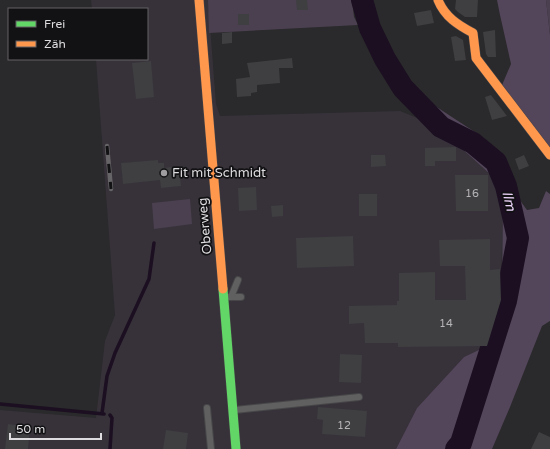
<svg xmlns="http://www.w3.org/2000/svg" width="550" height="449" viewBox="0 0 550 449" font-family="'Varela Round',sans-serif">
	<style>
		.built { fill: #37323a }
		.green { fill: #4b4050 }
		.forest { fill: #53455a }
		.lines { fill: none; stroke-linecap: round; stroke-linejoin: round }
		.stream { stroke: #1b0f21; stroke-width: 3.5 }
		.river { stroke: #1b0f21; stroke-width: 22 }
		.building { fill: #3f3e40 }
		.lane-casing { stroke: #474648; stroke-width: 8 }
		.fast-casing { stroke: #474648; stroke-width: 10 }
		.slow-casing { stroke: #474648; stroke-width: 10 }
		.lane { stroke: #606060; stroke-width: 6 }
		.fast { stroke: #63d668; stroke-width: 9 }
		.slow { stroke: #ff974d; stroke-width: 9 }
		.rail-casing { stroke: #666466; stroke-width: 4.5 }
		.rail { stroke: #121113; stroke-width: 3; stroke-dasharray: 9; stroke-linecap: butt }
		.poi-dot { fill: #9f9da0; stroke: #121113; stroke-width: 1.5 }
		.labels { text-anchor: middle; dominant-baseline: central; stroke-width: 3.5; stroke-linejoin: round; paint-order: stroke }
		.number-label { font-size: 11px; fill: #b6b4b7 }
		.poi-label { font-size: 13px; fill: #dedcdf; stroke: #121113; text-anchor: start }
		.street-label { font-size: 13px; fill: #dedcdf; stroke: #121113 }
		.water-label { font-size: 14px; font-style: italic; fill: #ecd3fa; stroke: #121113 }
	</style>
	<rect width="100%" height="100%" fill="#2a292b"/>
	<polygon class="built" points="91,0 208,0 216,104 220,116 400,111 437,126 503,186 501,299 487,346 464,357 417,408 396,449 0,449 0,410 96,418 105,341 115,315 96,59 147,59 147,9 92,9"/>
	<g class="green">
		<polygon points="208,0 352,0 354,17 358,25 209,33"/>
		<polygon points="546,0 550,0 550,35"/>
		<polygon points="190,199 192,224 154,229 152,203"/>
	</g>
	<g class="forest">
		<polygon points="497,0 546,0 550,35 550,149 502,85 511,64 500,15"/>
		<polygon points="426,100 484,138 515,182 519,199 527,210 539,208 546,191 550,194 550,321 542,326 510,407 492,449 396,449 417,408 464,357 487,346 501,299 502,293 503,186 437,126"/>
	</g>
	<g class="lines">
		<g class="stream">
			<polyline points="0,404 104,414"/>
			<polyline points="102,413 107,376 115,353 149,279 154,243"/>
			<polyline points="110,449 112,418 110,415"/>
		</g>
		<polyline class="river" points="362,0 370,28 385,59 403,88 441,127 473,143 496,162 506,186 518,238 506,301 461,443 456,449"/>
	</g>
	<g class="building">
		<polygon points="296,0 307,0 308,10 297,10"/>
		<polygon points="456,0 478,0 477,17 465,17 458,12 455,9"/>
		<polygon points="431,10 434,23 417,26 414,13"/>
		<rect x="238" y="14" width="11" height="11"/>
		<polygon points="495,30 496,57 488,57 486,54 483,32"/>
		<polygon points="232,32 232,43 222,44 222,33"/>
		<polygon points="456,36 463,40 466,60 455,61 451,37"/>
		<polygon points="292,58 293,68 279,68 280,83 257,85 257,92 251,93 251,96 237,97 236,79 250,77 247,63"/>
		<polygon points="151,61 154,97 136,99 132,63"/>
		<polygon points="491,95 507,116 492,120 485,97"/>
		<polygon points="456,147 456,161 435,161 435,166 425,166 425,148"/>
		<polygon points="371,155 385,155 386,166 371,167"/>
		<polygon points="524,155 529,166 519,170 515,159"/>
		<polygon points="158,160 158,163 164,163 164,168 179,166 181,186 161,188 160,180 123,184 121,163"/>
		<polygon points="455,175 488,175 488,211 456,211"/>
		<polygon points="256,187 257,210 239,211 238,188"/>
		<rect x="359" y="194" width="18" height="22"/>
		<polygon points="283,205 283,216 272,217 271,206"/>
		<polygon points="353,236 354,266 297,268 296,238"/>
		<polygon points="490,239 490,270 500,269 501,300 487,346 398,347 398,343 365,343 364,323 349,324 349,306 397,305 397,301 399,301 399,273 435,272 435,300 466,300 465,266 440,266 439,240"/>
		<polygon points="340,354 362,355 361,383 339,382"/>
		<polygon points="318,407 367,411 365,437 322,434 323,420 317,419"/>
		<polygon points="8,424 30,427 28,449 5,449"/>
		<polygon points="166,430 188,433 186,449 163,449"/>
		<polygon points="539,432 550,437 550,449 531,449"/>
	</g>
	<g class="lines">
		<defs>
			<g id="lane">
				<polyline points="229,297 241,297"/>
				<polyline points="231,297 238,280"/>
				<polyline points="207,408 211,449"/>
				<polyline points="235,410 359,397"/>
			</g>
			<polyline id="fast" points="223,289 236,449"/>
			<g id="slow">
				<polyline points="199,0 223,289"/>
				<path d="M438 0C445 17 458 25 473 33L476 58 550 155"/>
			</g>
		</defs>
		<use href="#lane" class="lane-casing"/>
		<use href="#fast" class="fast-casing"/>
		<use href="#slow" class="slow-casing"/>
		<use href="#lane" class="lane"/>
		<use href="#fast" class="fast"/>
		<use href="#slow" class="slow"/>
		<defs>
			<polyline id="rail" points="107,146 111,189"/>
		</defs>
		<use href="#rail" class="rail-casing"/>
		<use href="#rail" class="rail"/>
	</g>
	<circle class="poi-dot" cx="164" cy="173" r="4"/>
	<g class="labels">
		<g class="number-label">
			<text x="472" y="193">16</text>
			<text x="446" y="323">14</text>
			<text x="344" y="425">12</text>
		</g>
		<g class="poi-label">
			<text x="172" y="173">Fit mit Schmidt</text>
		</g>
		<g class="street-label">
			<text transform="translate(205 226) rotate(-95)">Oberweg</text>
		</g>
		<g class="water-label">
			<text transform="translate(509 201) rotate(77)">Ilm</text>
		</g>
	</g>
	<rect x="8" y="8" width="140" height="52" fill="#121113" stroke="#646265"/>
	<rect x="16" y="21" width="20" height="6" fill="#63d668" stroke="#646265"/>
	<text x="44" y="28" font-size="12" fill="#dedcdf">Frei</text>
	<rect x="16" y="41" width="20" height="6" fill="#ff974d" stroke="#646265"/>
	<text x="44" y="48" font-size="12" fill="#dedcdf">Zäh</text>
	<path d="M10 433v6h91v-6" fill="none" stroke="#dedcdf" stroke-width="2"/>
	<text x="16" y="433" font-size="12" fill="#dedcdf" stroke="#121113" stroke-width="3" paint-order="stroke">50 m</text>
</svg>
